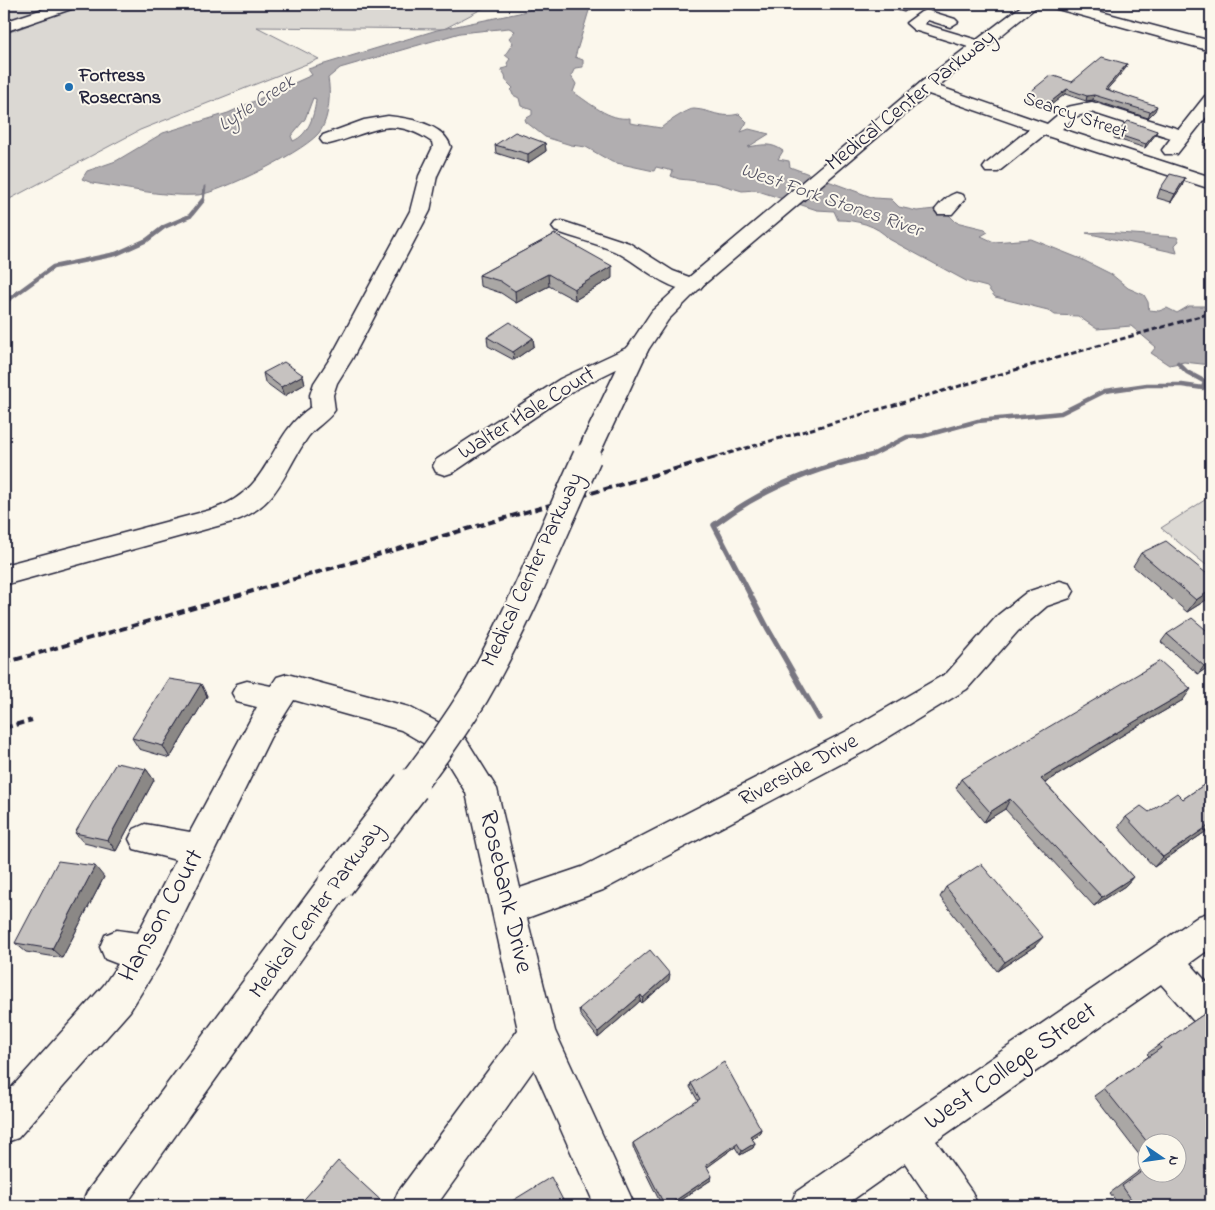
<svg xmlns="http://www.w3.org/2000/svg" width="1215" height="1210" viewBox="0 0 1215 1210" font-family="'Indie Flower',sans-serif">
	<style>
		.green { fill: #dbd8d3; stroke: #7e7d87 }
		.water { fill: #b1aeb0; stroke: #787681; fill-rule: evenodd }
		.lines { fill: none; stroke-linecap: round; stroke-linejoin: round }
		.stream-far2 { stroke: #787681; stroke-width: 3 }
		.stream-far1 { stroke: #787681; stroke-width: 4.5 }
		.stream { stroke: #787681; stroke-width: 5.5 }
		.minor-casing { stroke: #22223b; stroke-width: 3 }
		.major-casing { stroke: #22223b; stroke-width: 3 }
		.minor { fill: #fbf7ec; fill-rule: evenodd }
		.major { fill: #fbf7ec; fill-rule: evenodd }
		.rail-far1 { stroke: #22223b; stroke-width: 3; stroke-dasharray: 5.5 3; stroke-linecap: butt }
		.rail { stroke: #22223b; stroke-width: 4; stroke-dasharray: 8 4; stroke-linecap: butt }
		.major-bridge-far2-casing { stroke: #22223b; stroke-width: 24; stroke-linecap: butt }
		.major-bridge-far1-casing { stroke: #22223b; stroke-width: 31; stroke-linecap: butt }
		.major-bridge-casing { stroke: #22223b; stroke-width: 39; stroke-linecap: butt }
		.major-bridge-far2 { stroke: #fbf7ec; stroke-width: 21 }
		.major-bridge-far1 { stroke: #fbf7ec; stroke-width: 28 }
		.major-bridge { stroke: #fbf7ec; stroke-width: 36 }
		.wall { fill: #aaa7a5; stroke: #22223b; fill-rule: evenodd }
		.shaded-wall { fill: #8b8886; stroke: #22223b }
		.building { fill: #c6c2c0; stroke: #22223b }
		.poi-dot { fill: #1f6fb2; stroke: #fbf7ec; stroke-width: 2 }
		.labels { text-anchor: middle; dominant-baseline: central; stroke-width: 4; stroke-linejoin: round; paint-order: stroke }
		.far-poi-label { font-size: 19px; font-weight: bold; fill: #22223b; stroke: #fbf7ec; text-anchor: start }
		.far-street-label { font-size: 19px; fill: #22223b; stroke: #fbf7ec }
		.far-water-label { font-size: 20px; font-style: italic; fill: #545364; stroke: #fbf7ec }
		.street-label { font-size: 22px; fill: #22223b; stroke: #fbf7ec }
		.near-street-label { font-size: 26px; fill: #22223b; stroke: #fbf7ec }
	</style>
	<rect width="100%" height="100%" fill="#fbf7ec"/>
	<filter id="ink" filterUnits="userSpaceOnUse"><feTurbulence type="fractalNoise" baseFrequency=".02" numOctaves="2"/><feDisplacementMap in="SourceGraphic" scale="10" xChannelSelector="R" yChannelSelector="G"/><feConvolveMatrix kernelMatrix="1 2 1 2 8 2 1 2 1" color-interpolation-filters="sRGB"/></filter>
	<g filter="url(#ink)">
		<g class="green">
			<polygon points="4,4 491,4 444,29 257,27 319,59 140,130 4,202 4,34 29,25 4,24"/>
			<polygon points="1211,496 1211,569 1161,528"/>
		</g>
		<g class="water">
			<path d="M536 4H591L575 57 583 60V67L575 68 571 76 576 84 573 92C590 103 609 121 630 118V123L661 128C665 124 689 108 694 109 712 110 719 119 739 114L747 122 741 132 749 129 769 134 748 147C761 145 771 142 783 151L778 159 789 161 790 167 874 198 891 199 899 207 917 211 935 209 949 215 956 222 985 229 988 232 981 236 994 242 1031 239 1081 259 1111 274 1128 288 1144 295 1148 302 1149 310 1159 311 1167 308 1177 313 1189 306H1211V365L1184 362 1169 365 1151 353 1156 347 1131 326 1097 329 1078 316 1055 315 1048 310 995 297 987 287 968 282 889 239C877 225 856 220 838 220L834 211 817 210 755 190 742 191 716 183 679 179 671 176 673 171 656 167 654 171 612 162 586 147 571 145 545 137 526 122 525 119 532 115V110L521 106 519 98 513 95 511 90 513 88 506 81 505 75 501 69 509 67 507 63 510 59 505 55 513 43 509 38 515 31 509 28 460 33 340 68 328 78C331 93 329 117 321 130 311 149 219 193 198 195 163 197 126 188 92 183L82 179 87 171 116 161 163 133 228 113 312 75 308 69 437 30 519 13 529 10ZM313 98 316 99C315 113 309 135 293 141L291 136 305 119Z"/>
			<polygon points="1103,232 1177,237 1179,241 1175,245 1177,253 1086,233"/>
		</g>
		<g class="lines">
			<polyline class="stream-far2" points="203,201 205,187"/>
			<g class="stream-far1">
				<polyline points="4,303 53,267 116,254 147,240 164,227 190,216 203,200"/>
				<polyline points="1178,363 1187,372 1211,385"/>
				<polyline points="860,458 872,455 907,437 923,436 978,421 1061,413 1105,391 1147,385 1182,385 1203,388 1205,382"/>
			</g>
			<path class="stream" d="M819 718 768 629 714 525C759 491 811 469 865 457"/>
			<defs>
				<g id="minor">
					<polygon points="58,4 79,4 77,7 4,32 4,22"/>
					<polygon points="887,4 916,4 904,11 889,7"/>
					<polygon points="1048,4 1071,4 1211,41 1211,51 1050,7"/>
					<polygon points="926,10 955,19 958,22 950,27 928,20 924,24 984,42 986,45 978,50 914,30 906,23 921,12"/>
					<polygon points="926,82 1047,124 1067,107 1092,102 1179,129 1205,96 1211,95 1211,111 1177,154 1165,154 1162,150 1171,138 1091,112 1074,117 1062,129 1211,177 1211,189 1044,135 998,172 986,172 983,168 986,164 1029,129 920,91 918,87 920,83"/>
					<path d="M388 116C409 118 444 124 451 147L437 176 430 211 352 359 337 383 333 395 335 410C328 421 315 427 308 437 282 474 280 505 232 522L4 585V565L214 509C274 488 266 438 311 407L310 395 314 383 331 357 410 211 419 176 433 147 432 142C389 113 371 134 329 144L323 143 320 139 323 135 364 120Z"/>
					<path d="M956 193 963 195 965 199 952 214H938L935 210C941 202 947 196 956 193Z"/>
					<path d="M562 221 629 243 673 271 700 281 703 285 700 289C671 297 639 262 614 251 595 243 574 238 555 231L552 227 555 223Z"/>
					<polygon points="637,343 645,345 648,350 645,355 576,389 454,472 445,475 436,472 433,466 436,460 560,379"/>
					<polygon points="1060,581 1070,584 1074,591 1070,598 1047,606 1018,631 967,689 869,749 603,890 527,918 555,1031 635,1206 595,1206 534,1069 436,1206 392,1206 398,1192 518,1030 466,793 442,754 401,730 294,700 270,738 159,964 130,1011 18,1138 4,1143 4,1096 104,985 118,964 105,959 100,947 105,935 117,930 138,933 176,860 134,849 129,839 134,829 145,824 190,832 257,707 237,702 232,693 237,684 247,681 271,686 277,677 287,674 409,707 464,736 497,789 520,888 582,867 847,731 947,673 998,615 1027,592"/>
					<polygon points="1211,912 1211,948 1190,963 1211,987 1211,1031 1198,1026 1161,984 936,1141 972,1192 978,1206 934,1206 905,1163 844,1206 790,1206 796,1192 1199,916"/>
				</g>
				<g id="major">
					<polygon points="1024,4 1040,4 932,91 702,286 668,320 648,350 602,449 593,451 584,449 581,443 626,350 652,311 688,278 920,83"/>
					<polygon points="336,867 348,872 353,883 348,894 125,1206 81,1206 87,1192 324,872"/>
				</g>
			</defs>
			<use href="#minor" class="minor-casing"/>
			<use href="#major" class="major-casing"/>
			<use href="#minor" class="minor"/>
			<use href="#major" class="major"/>
			<polyline class="rail-far1" points="712,458 1211,313"/>
			<g class="rail">
				<polyline points="4,663 716,457"/>
				<polyline points="4,728 32,720"/>
			</g>
			<defs>
				<polyline id="major-bridge-far2" points="586,458 593,443"/>
				<path id="major-bridge-far1" d="M410 787C433 757 455 726 475 694 519 618 551 536 587 457"/>
				<polyline id="major-bridge" points="336,883 411,786"/>
			</defs>
			<use href="#major-bridge-far2" class="major-bridge-far2-casing"/>
			<use href="#major-bridge-far1" class="major-bridge-far1-casing"/>
			<use href="#major-bridge" class="major-bridge-casing"/>
			<use href="#major-bridge-far2" class="major-bridge-far2"/>
			<use href="#major-bridge-far1" class="major-bridge-far1"/>
			<use href="#major-bridge" class="major-bridge"/>
		</g>
		<g class="wall">
			<polygon points="932,4 954,4 947,8"/>
			<polygon points="1127,64 1125,69 1107,89 1155,111 1148,118 1093,100 1086,101 1065,94 1046,109 1024,101 1025,96 1072,82"/>
			<polygon points="1157,131 1155,135 1145,148 1114,138 1116,134"/>
			<polygon points="1211,134 1211,147 1203,145 1206,139"/>
			<polygon points="545,143 546,151 528,163 496,153 495,145"/>
			<polygon points="1185,178 1182,186 1171,202 1157,198 1160,189"/>
			<polygon points="555,234 612,278 575,300 549,286 516,303 501,293 480,286 479,275"/>
			<polygon points="487,337 533,338 534,346 514,360 488,346"/>
			<polygon points="263,373 303,375 305,384 284,396 265,382"/>
			<polygon points="1141,553 1211,577 1211,597 1187,612 1133,566"/>
			<polygon points="1167,634 1211,665 1198,674 1161,642"/>
			<polygon points="201,684 207,696 170,758 139,749 132,738"/>
			<polygon points="1183,700 1126,733 1045,783 1133,877 1125,886 1094,906 1005,809 984,822 956,788 961,779"/>
			<polygon points="146,769 154,780 116,851 84,843 75,833"/>
			<polygon points="1211,780 1211,828 1154,867 1118,827 1126,817 1149,812 1183,799"/>
			<polygon points="104,877 62,958 26,952 15,943"/>
			<polygon points="946,887 1035,946 997,971 940,897"/>
			<polygon points="669,980 642,1003 640,1001 598,1038 580,1015 579,1009"/>
			<path d="M1204 1014 1211 1206H1120L1110 1193 1147 1165 1094 1096 1149 1056 1147 1054 1159 1045ZM1148 1142 1178 1172H1148Z"/>
			<polygon points="691,1083 761,1129 759,1134 752,1139 755,1143 753,1148 740,1155 735,1147 707,1167 711,1180 671,1206 662,1206 633,1147 633,1143 698,1101 690,1087"/>
		</g>
		<g class="shaded-wall">
			<polygon points="948,4 954,4 947,8"/>
			<polygon points="1127,64 1125,69 1103,94 1105,89"/>
			<polygon points="1067,89 1065,94 1046,109 1048,104"/>
			<polygon points="1094,95 1093,100 1086,101 1087,96"/>
			<polygon points="1157,106 1155,111 1148,118 1150,112"/>
			<polygon points="1157,131 1155,135 1145,148 1146,144"/>
			<polygon points="545,143 546,151 528,163 528,154"/>
			<polygon points="1185,178 1182,186 1171,202 1175,194"/>
			<polygon points="612,266 612,278 575,300 574,289"/>
			<polygon points="548,274 549,286 516,303 515,291"/>
			<polygon points="533,338 534,346 514,360 513,352"/>
			<polygon points="303,375 305,384 284,396 281,387"/>
			<polygon points="1211,590 1211,597 1187,612 1196,600"/>
			<polygon points="1211,661 1211,665 1198,674 1204,666"/>
			<polygon points="201,684 207,696 170,758 163,746"/>
			<polygon points="1191,689 1183,700 1126,733 1035,789 1041,779 1134,722"/>
			<polygon points="146,769 154,780 116,851 108,840"/>
			<polygon points="1010,799 1005,809 984,822 990,812"/>
			<polygon points="1211,824 1211,828 1154,867 1163,857"/>
			<polygon points="95,866 104,877 62,958 52,949"/>
			<polygon points="1133,877 1125,886 1094,906 1102,897"/>
			<polygon points="1043,937 1035,946 997,971 1005,962"/>
			<polygon points="670,974 669,980 642,1003 643,998"/>
			<polygon points="641,995 640,1001 598,1038 598,1032"/>
			<polygon points="761,1129 759,1134 749,1141 750,1136"/>
			<polygon points="737,1143 735,1147 705,1169 706,1165"/>
			<polygon points="755,1143 753,1148 740,1155 742,1151"/>
			<polygon points="712,1176 711,1180 671,1206 667,1206"/>
		</g>
		<g class="building">
			<polygon points="1102,57 1127,64 1105,89 1157,106 1150,112 1094,95 1087,96 1067,89 1048,104 1025,96 1051,75 1072,82"/>
			<polygon points="1128,121 1157,131 1146,144 1116,134"/>
			<polygon points="515,132 545,143 528,154 495,145"/>
			<polygon points="1211,134 1211,140 1206,139"/>
			<polygon points="1170,174 1185,178 1175,194 1160,189"/>
			<polygon points="555,234 612,266 574,289 548,274 515,291 500,281 479,275"/>
			<polygon points="510,322 533,338 513,352 487,337"/>
			<polygon points="284,362 303,375 281,387 263,373"/>
			<polygon points="1166,541 1211,577 1211,590 1196,600 1141,553"/>
			<polygon points="1192,618 1211,634 1211,661 1204,666 1167,634"/>
			<polygon points="1160,661 1191,689 1134,722 1041,779 1133,877 1102,897 1010,799 990,812 961,779"/>
			<polygon points="169,679 201,684 163,746 132,738"/>
			<polygon points="116,763 146,769 108,840 75,833"/>
			<polygon points="1211,780 1211,824 1163,857 1126,817 1141,806 1149,812 1177,793 1183,799"/>
			<polygon points="58,861 95,866 52,949 15,943"/>
			<polygon points="981,864 1043,937 1005,962 946,887"/>
			<polygon points="650,950 670,974 643,998 641,995 598,1032 579,1009"/>
			<polygon points="1204,1014 1211,1021 1211,1206 1136,1206 1122,1186 1148,1167 1148,1172 1178,1172 1178,1142 1148,1142 1148,1143 1104,1088 1161,1048 1159,1045"/>
			<polygon points="724,1062 761,1129 750,1136 755,1143 742,1151 737,1143 706,1165 712,1176 667,1206 665,1206 633,1143 700,1099 691,1083"/>
			<polygon points="338,1161 387,1206 298,1206"/>
			<polygon points="551,1177 566,1206 504,1206"/>
		</g>
	</g>
	<circle class="poi-dot" cx="69" cy="87" r="5"/>
	<g class="labels">
		<g class="far-poi-label">
			<text x="79" y="76">Fortress<tspan x="79" dy="22">Rosecrans</tspan></text>
		</g>
		<g class="far-street-label">
			<text transform="translate(1075 116) rotate(19)">Searcy Street</text>
		</g>
		<g class="far-water-label">
			<text transform="translate(257 104) rotate(-33)">Lytle Creek</text>
			<text transform="translate(831 201) rotate(19)">West Fork Stones River</text>
		</g>
		<g class="street-label">
			<text transform="translate(911 101) rotate(-39)">Medical Center Parkway</text>
			<text transform="translate(527 414) rotate(-32)">Walter Hale Court</text>
			<text transform="translate(533 570) rotate(-65)">Medical Center Parkway</text>
			<text transform="translate(799 771) rotate(-28)">Riverside Drive</text>
			<text transform="translate(317 911) rotate(-54)">Medical Center Parkway</text>
		</g>
		<g class="near-street-label">
			<text transform="translate(505 892) rotate(77)">Rosebank Drive</text>
			<text transform="translate(162 916) rotate(-61)">Hanson Court</text>
			<text transform="translate(1011 1067) rotate(-35)">West College Street</text>
		</g>
	</g>
	<rect width="1215" height="1210" fill="none" stroke="#fbf7ec" stroke-width="20"/>
	<rect x="10" y="10" width="1195" height="1190" fill="none" stroke="#22223b" stroke-width="2" filter="url(#ink)"/>
	<g transform="translate(1162 1158) rotate(103)"><circle r="24" fill="#fbf7ec" stroke="#a4a2a5"/>
	<path d="M0-4L9 19L0 12L-9 19Z" fill="#1f6fb2"/>
	<text y="-8" font-size="14" font-weight="bold" text-anchor="middle" fill="#22223b">N</text>
	</g>
</svg>
